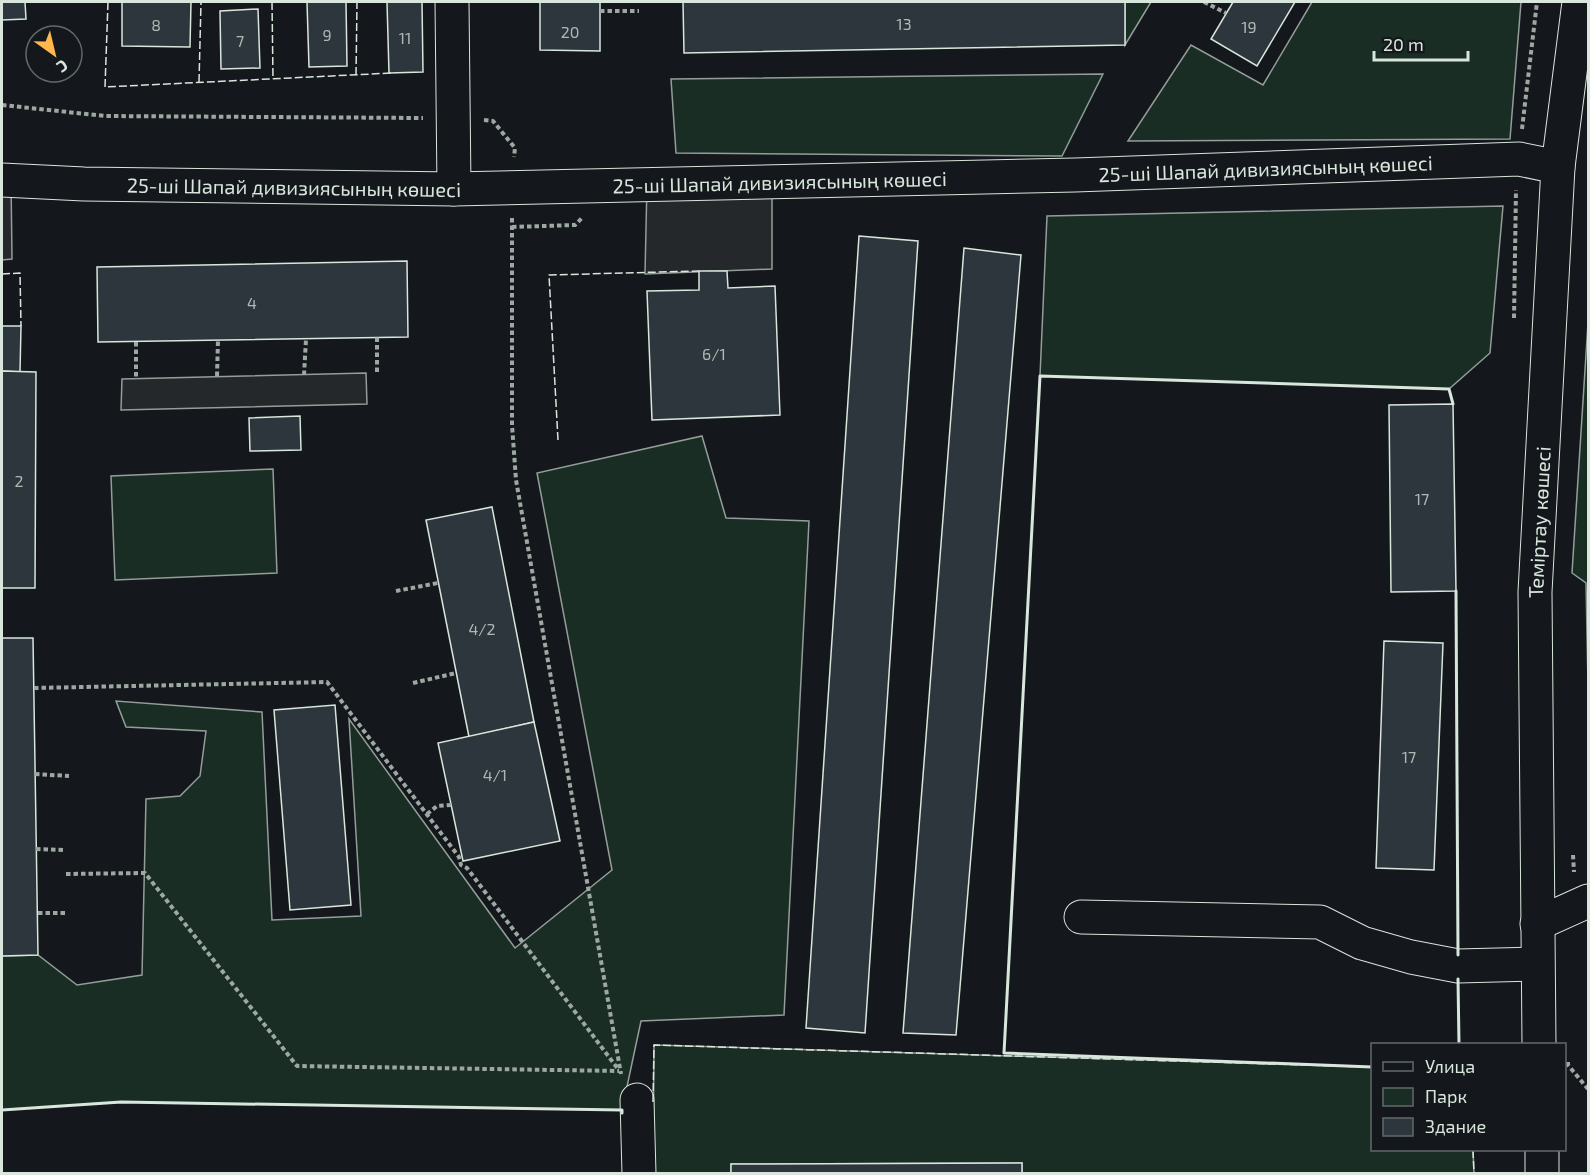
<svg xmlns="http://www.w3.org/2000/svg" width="1590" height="1175" viewBox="0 0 1590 1175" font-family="'Exo 2',sans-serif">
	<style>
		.green { fill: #1a2d24; stroke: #939e99; stroke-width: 1.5 }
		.parking { fill: #24282b; stroke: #939e99; stroke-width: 1.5 }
		.building { fill: #2c363c; stroke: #d8e6dc; stroke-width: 1.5 }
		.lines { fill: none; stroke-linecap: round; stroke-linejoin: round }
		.minor-casing { stroke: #d8e6dc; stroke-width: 35 }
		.path { stroke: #9da8a2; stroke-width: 4; stroke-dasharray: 4.5 3; stroke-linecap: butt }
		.minor { stroke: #14181c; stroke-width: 33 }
		.fence { stroke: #d8e6dc; stroke-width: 1.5; stroke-dasharray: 8 3; stroke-linecap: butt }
		.wall { stroke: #d8e6dc; stroke-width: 3 }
		.labels { text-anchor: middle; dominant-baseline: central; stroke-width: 4.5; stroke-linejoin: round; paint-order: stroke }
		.number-label { font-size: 16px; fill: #adbab4 }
		.street-label { font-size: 20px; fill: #d8e6dc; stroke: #14181c }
	</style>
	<rect width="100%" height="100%" fill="#14181c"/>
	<g class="green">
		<polygon points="1125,2 1151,2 1125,45"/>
		<polygon points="1312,2 1521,2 1510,139 1128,141 1191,45 1263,85"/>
		<polygon points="1103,74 1062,156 676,153 671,79"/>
		<polygon points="1503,206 1490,353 1449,389 1040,376 1047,216"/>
		<polygon points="1588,323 1588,686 1586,583 1572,573"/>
		<polygon points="702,436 726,518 809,521 784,1015 641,1021 622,1110 121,1102 2,1110 2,956 38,955 77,985 142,975 146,799 180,796 200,776 206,731 126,727 116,701 262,712 272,920 361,916 349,719 515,948 612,870 537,473"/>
		<polygon points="273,469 277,573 115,580 111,476"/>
		<polygon points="654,1045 1372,1067 1372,1150 1473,1150 1474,1173 1022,1174 1022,1163 731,1164 731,1173 653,1174"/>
	</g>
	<g class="parking">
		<polygon points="2,180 11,180 12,259 2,260"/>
		<polygon points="772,181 772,269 645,274 647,184"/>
		<polygon points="366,373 367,404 121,410 122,379"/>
	</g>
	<g class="building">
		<polygon points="2,2 25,2 26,19 2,20"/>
		<polygon points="122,2 191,2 190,47 122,46"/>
		<polygon points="307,2 346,2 347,66 309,67"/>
		<polygon points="387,2 422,2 423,72 389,73"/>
		<polygon points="540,2 600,2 600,51 540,50"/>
		<polygon points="683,2 1125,2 1125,45 684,53"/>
		<polygon points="1233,2 1295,2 1257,66 1211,39"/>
		<polygon points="258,9 260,68 221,69 220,11"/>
		<polygon points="859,236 918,241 865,1033 806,1028"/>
		<polygon points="964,248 1021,255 956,1035 903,1033"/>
		<polygon points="407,261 408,337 98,342 97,267"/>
		<polygon points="699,271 727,271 728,288 775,286 780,415 652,420 647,291 699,290"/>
		<polygon points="2,326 21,326 20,372 2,371"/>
		<polygon points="2,371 36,372 35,588 2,588"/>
		<polygon points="1453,404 1456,591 1391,592 1389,405"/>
		<polygon points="300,416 301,450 250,451 249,418"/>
		<polygon points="492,507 534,722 469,737 426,520"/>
		<polygon points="2,638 33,638 38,955 2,956"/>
		<polygon points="1384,641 1443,643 1434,870 1376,868"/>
		<polygon points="335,705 351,905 290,910 274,710"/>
		<polygon points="534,722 560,841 463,861 438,743"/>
		<polygon points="1022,1163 1022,1174 731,1174 731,1164"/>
	</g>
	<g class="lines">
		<defs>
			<g id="minor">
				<polyline points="452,2 454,189"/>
				<path id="s1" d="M2 180 84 184 454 189 1075 175 1519 159 1558 167"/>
				<polyline points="1081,917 1320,922 1362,943 1411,957 1458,966 1537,964"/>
				<polyline points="1537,924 1588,901"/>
				<path id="s2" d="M1539 1044 1535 592 1558 167 1579 2"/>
				<polyline points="637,1100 639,1174"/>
				<polyline points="1542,1150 1542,1174"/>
			</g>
		</defs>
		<use href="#minor" class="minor-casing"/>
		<g class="path">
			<polyline points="1204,2 1226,13"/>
			<polyline points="600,11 639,11"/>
			<polyline points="2,105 105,116 423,118"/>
			<polyline points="484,120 493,121 515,148 514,157"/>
			<polyline points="1522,129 1537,2"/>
			<polyline points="512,218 512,425 516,480 621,1074"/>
			<polyline points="512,227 575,225 582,218"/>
			<polyline points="1514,318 1516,190"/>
			<polyline points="136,342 136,378"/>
			<polyline points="377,372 377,337"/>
			<polyline points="304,375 306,339"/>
			<polyline points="217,376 218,340"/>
			<polyline points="396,591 438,583"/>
			<polyline points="413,683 456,673"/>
			<polyline points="34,688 327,682 459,857 461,865 467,868 618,1069"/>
			<polyline points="35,774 69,776"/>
			<polyline points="427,814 437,806 451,805"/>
			<polyline points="36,849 66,850"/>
			<polyline points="1573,855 1574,872"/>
			<polyline points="66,874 145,873 297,1066 619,1071"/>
			<polyline points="38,913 65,913"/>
			<polyline points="1568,1062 1568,1065 1588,1089"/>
		</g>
		<use href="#minor" class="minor"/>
		<g class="fence">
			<polyline points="108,2 105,87 392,73"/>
			<polyline points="272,2 273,79"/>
			<polyline points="356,75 357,2"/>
			<polyline points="199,82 201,2"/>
			<polyline points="2,274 20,273 21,326"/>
			<polyline points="558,440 549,275 699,271"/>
			<polyline points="653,1102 654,1045 1372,1067"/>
			<polyline points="1473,1150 1474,1174"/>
		</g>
		<g class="wall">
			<polyline points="1456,591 1458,955"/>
			<polyline points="1458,979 1459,1044"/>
			<polyline points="1372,1067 1004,1053 1040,376 1449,389 1453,404"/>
			<polyline points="2,1110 121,1102 622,1110 622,1113"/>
		</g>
	</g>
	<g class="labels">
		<g class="number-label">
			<text x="904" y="23">13</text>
			<text x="156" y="24">8</text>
			<text x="1249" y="26">19</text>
			<text x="570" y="31">20</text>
			<text x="327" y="34">9</text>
			<text x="405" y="37">11</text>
			<text x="240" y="40">7</text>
			<text x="252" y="302">4</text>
			<text x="714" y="353">6/1</text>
			<text x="19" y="480">2</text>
			<text x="1422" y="498">17</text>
			<text x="482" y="628">4/2</text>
			<text x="1409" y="756">17</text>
			<text x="495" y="774">4/1</text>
		</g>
		<g class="street-label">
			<text stroke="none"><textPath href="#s1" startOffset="1264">25-ші Шапай дивизиясының көшесі</textPath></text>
			<text stroke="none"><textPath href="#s1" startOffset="778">25-ші Шапай дивизиясының көшесі</textPath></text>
			<text stroke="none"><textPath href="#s1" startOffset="292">25-ші Шапай дивизиясының көшесі</textPath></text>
			<text stroke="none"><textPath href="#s2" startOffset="522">Теміртау көшесі</textPath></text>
		</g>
	</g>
	<rect width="1590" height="1175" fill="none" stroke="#d8e6dc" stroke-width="6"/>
	<rect x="1371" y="1043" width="195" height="108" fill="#14181c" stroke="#626a69" stroke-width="1.5"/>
	<rect x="1383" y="1062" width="30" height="9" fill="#14181c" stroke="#626a69" stroke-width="1.5"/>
	<text x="1425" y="1073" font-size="18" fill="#d8e6dc">Улица</text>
	<rect x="1383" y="1088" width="30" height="18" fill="#1a2d24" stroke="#626a69" stroke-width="1.5"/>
	<text x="1425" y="1103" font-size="18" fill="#d8e6dc">Парк</text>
	<rect x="1383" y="1118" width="30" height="18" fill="#2c363c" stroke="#626a69" stroke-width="1.5"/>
	<text x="1425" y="1133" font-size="18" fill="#d8e6dc">Здание</text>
	<g transform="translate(54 54) rotate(146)"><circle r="28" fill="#14181c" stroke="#626a69" stroke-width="1.5"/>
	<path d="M0-4.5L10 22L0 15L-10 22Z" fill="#ffb74d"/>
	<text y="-9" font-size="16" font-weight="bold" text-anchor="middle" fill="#d8e6dc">С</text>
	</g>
	<path d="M1374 51v9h94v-9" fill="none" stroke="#d8e6dc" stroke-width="3"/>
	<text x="1383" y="51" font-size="18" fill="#d8e6dc" stroke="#14181c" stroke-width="4.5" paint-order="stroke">20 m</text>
</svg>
